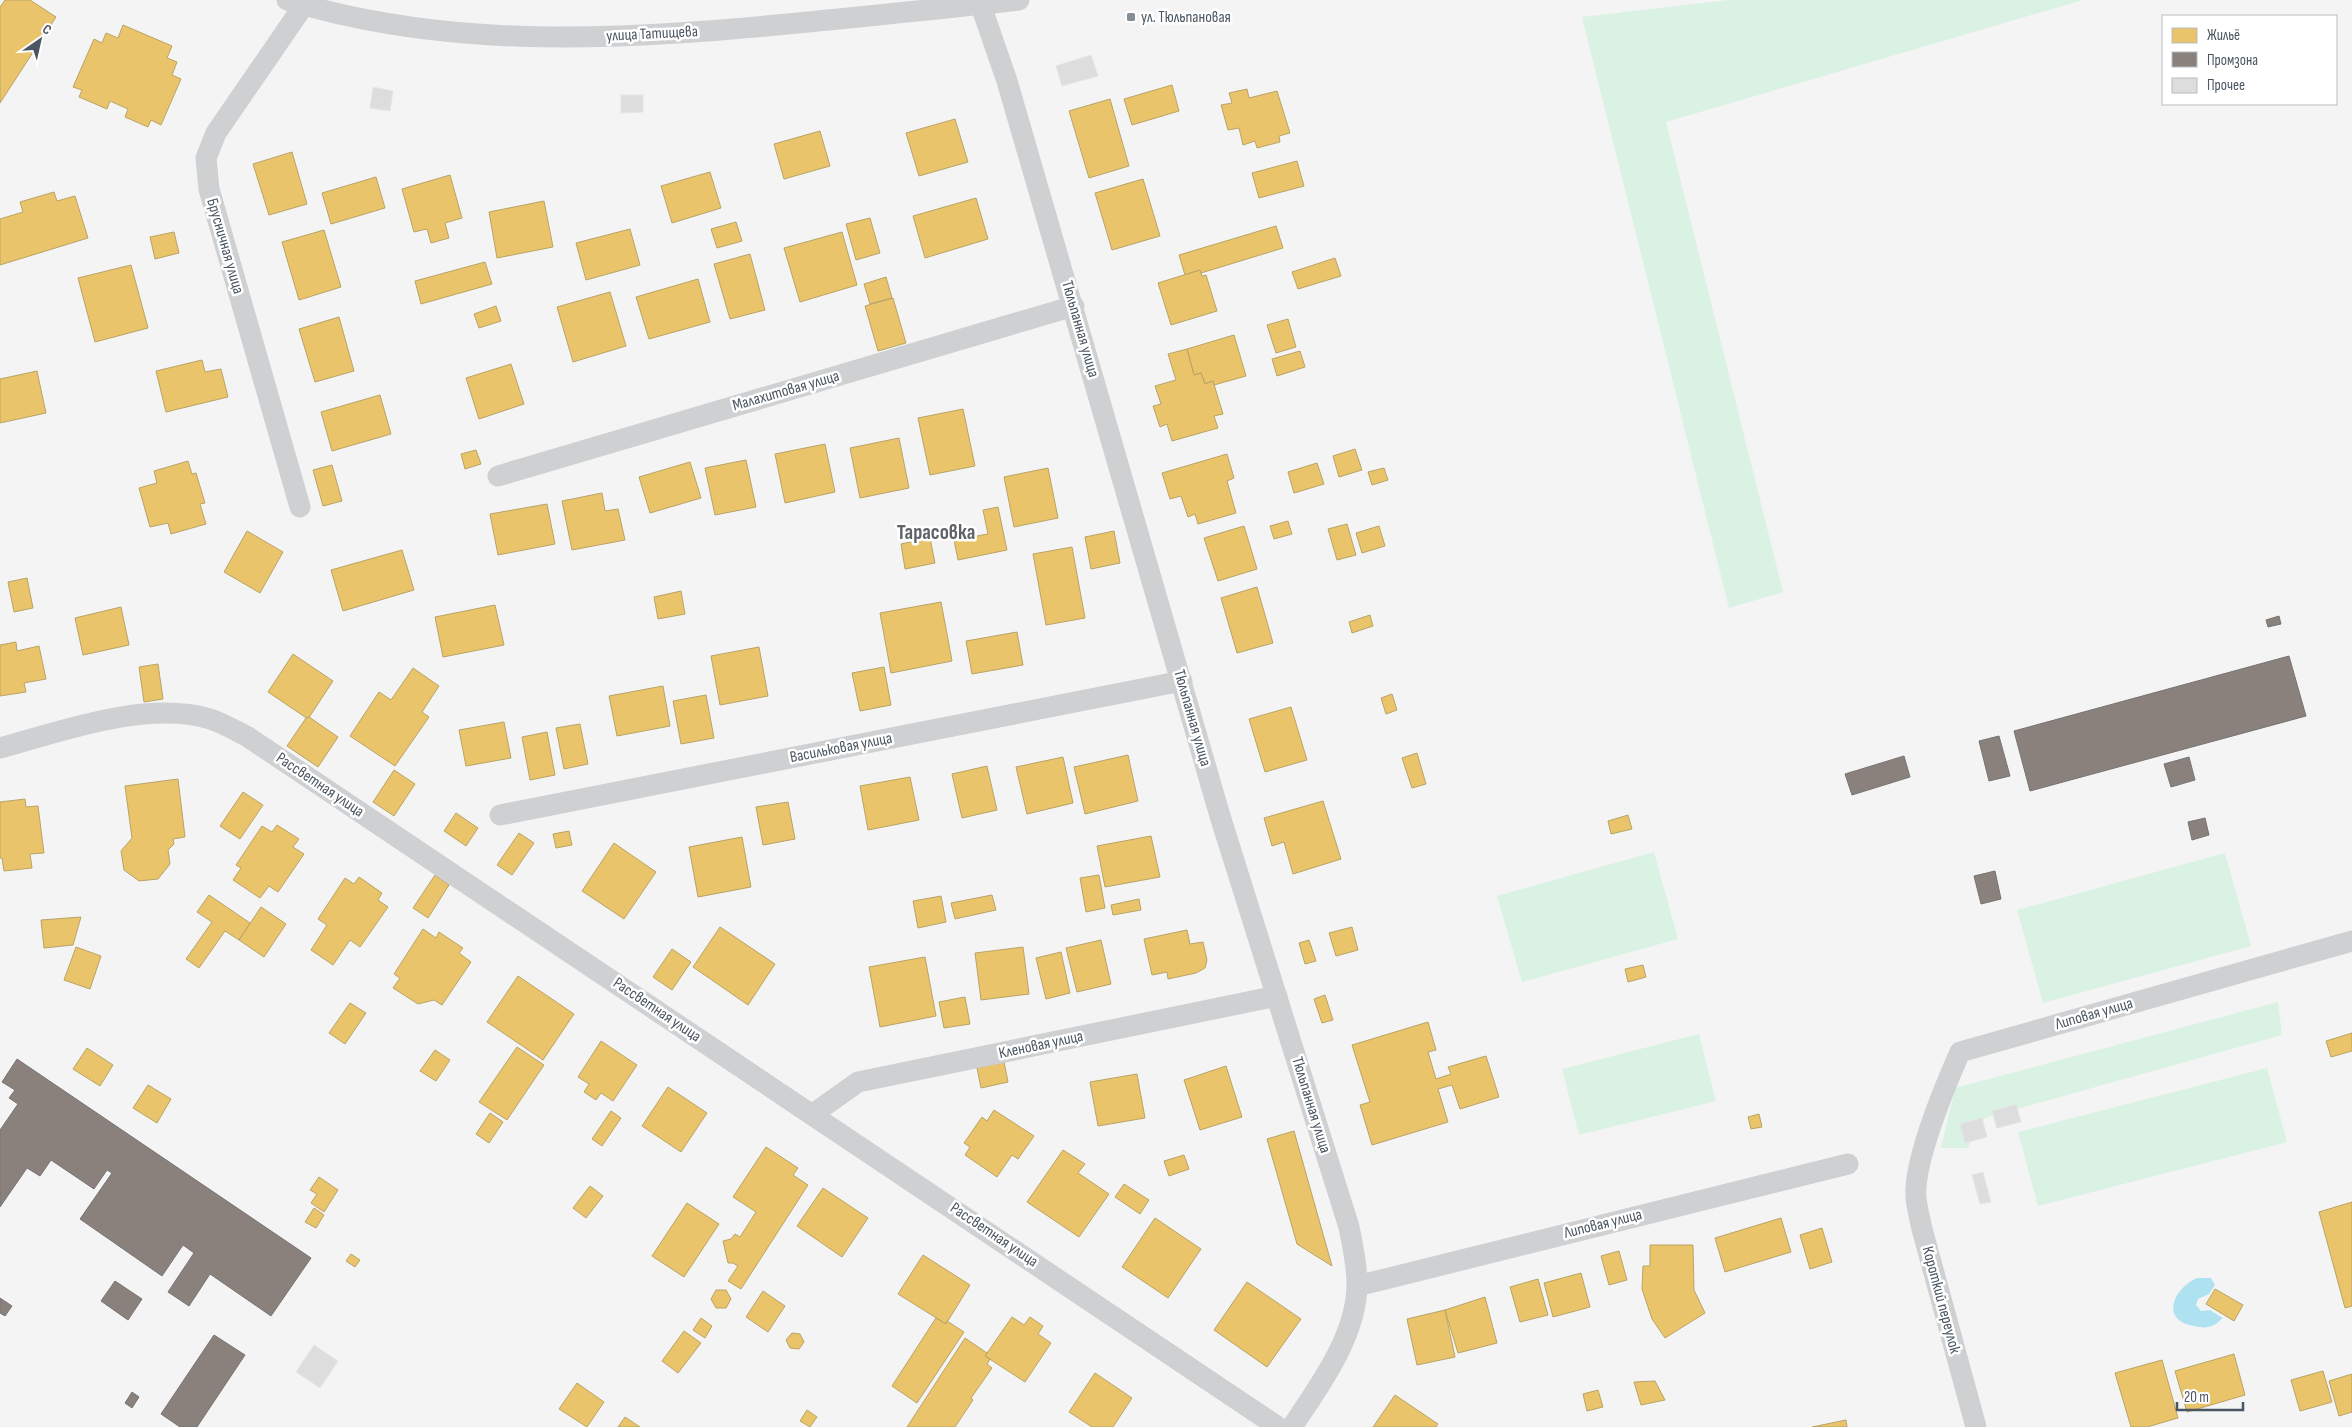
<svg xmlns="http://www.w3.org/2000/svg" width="2352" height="1427" viewBox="0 0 2352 1427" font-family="'Sofia Sans Condensed',sans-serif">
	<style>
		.green { fill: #d9f2e3 }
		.water { fill: #aee2f0 }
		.homes { fill: #e9c46a; stroke: #b9a367 }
		.industry { fill: #8a817c; stroke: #777474 }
		.building { fill: #ddddde; stroke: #e5e6e7 }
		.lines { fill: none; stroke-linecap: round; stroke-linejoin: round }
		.minor { stroke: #ced0d2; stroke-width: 21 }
		.poi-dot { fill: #868d94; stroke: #fff; stroke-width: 2 }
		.labels { text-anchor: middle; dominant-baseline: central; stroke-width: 5; stroke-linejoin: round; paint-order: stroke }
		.poi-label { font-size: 16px; fill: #4a5661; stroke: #fff; text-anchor: start }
		.street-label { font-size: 16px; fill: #4a5661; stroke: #fff }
		.district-label { font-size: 21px; font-weight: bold; fill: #5f6368; stroke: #fff }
	</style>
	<rect width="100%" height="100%" fill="#f4f4f4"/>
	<g class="green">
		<polygon points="1728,0 2083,0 1666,122 1783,592 1729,608 1582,17"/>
		<polygon points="1654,852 1678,939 1522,982 1497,896"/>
		<polygon points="2225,853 2251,946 2043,1003 2017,910"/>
		<polygon points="2278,1002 2282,1035 1985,1118 1968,1148 1941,1148 1955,1088"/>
		<polygon points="1699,1034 1716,1101 1579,1135 1562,1069"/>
		<polygon points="2267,1068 2287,1142 2038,1206 2018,1132"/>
	</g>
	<path class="water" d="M2197 1278H2211L2215 1285 2209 1294 2198 1299 2196 1305 2201 1311 2210 1310 2223 1318C2220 1320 2217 1324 2214 1325 2208 1328 2201 1328 2194 1326 2160 1320 2173 1289 2197 1278Z"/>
	<g class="homes">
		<polygon points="5,0 30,0 56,17 0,103 0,7"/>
		<polygon points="123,25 172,46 167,58 177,62 172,75 181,79 161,125 151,120 148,127 125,117 128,109 110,101 107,109 79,97 82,90 73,87 94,39 102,43 106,33 118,38"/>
		<polygon points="1172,85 1179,111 1132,125 1124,99"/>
		<polygon points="1247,89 1249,98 1277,91 1290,133 1279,136 1280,142 1257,148 1255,141 1243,145 1239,128 1228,130 1221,105 1232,103 1229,93"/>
		<polygon points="1110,99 1129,166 1089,178 1069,111"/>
		<polygon points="955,119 968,162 919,176 906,133"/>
		<polygon points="820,131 830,166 784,179 774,144"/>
		<polygon points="292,152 307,204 269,215 253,164"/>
		<polygon points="1297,161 1304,186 1259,198 1252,173"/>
		<polygon points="710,172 721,208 672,223 661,186"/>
		<polygon points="450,175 462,218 445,223 449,238 431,243 427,229 414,232 402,189"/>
		<polygon points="376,177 385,208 331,224 322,193"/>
		<polygon points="1143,179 1160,236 1112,250 1095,193"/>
		<polygon points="54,192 57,201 75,196 88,238 0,265 0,219 23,212 20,202"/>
		<polygon points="976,198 988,239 925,258 913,216"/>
		<polygon points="544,201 553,247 497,258 489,212"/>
		<polygon points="870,218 880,253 856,260 846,224"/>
		<polygon points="736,222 742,241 717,248 711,229"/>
		<polygon points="1276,226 1283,248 1201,273 1200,270 1185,275 1179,255"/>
		<polygon points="630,229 640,265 586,280 576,243"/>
		<polygon points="324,230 341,287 299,300 282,242"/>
		<polygon points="174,232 179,253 155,259 150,237"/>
		<polygon points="842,232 857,285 800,302 784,248"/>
		<polygon points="750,254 765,310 730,319 714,264"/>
		<polygon points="1335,258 1341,276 1298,289 1292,272"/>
		<polygon points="485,262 492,284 421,304 415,281"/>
		<polygon points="131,265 148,328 95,342 78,278"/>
		<polygon points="1200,270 1202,276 1206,275 1217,311 1171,325 1158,283"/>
		<polygon points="886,277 892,298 870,304 864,284"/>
		<polygon points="698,279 710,322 649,339 636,297"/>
		<polygon points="610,292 626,346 573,362 557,307"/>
		<polygon points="893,298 906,343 878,351 865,306"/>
		<polygon points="496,306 501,321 479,328 474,314"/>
		<polygon points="339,317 354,371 315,382 299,329"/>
		<polygon points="1288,319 1296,347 1276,353 1267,325"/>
		<polygon points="1234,335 1246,376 1214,385 1213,381 1205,384 1201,373 1194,375 1187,349"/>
		<polygon points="1187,349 1194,375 1201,373 1205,384 1213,381 1223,414 1214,416 1218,428 1172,441 1167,424 1160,427 1153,406 1161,404 1155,386 1176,380 1168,354"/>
		<polygon points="1300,351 1305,367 1277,376 1272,359"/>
		<polygon points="202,360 205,372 221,369 228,397 166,412 156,371"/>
		<polygon points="511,364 524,404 479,419 466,378"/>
		<polygon points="37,371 46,413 0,423 0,379"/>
		<polygon points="380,395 391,434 332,451 321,412"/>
		<polygon points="963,409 975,466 930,475 918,418"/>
		<polygon points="899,438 909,488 860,498 850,448"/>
		<polygon points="825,444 835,492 785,503 775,454"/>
		<polygon points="1355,449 1362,470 1339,477 1333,456"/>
		<polygon points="476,450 481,464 465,469 461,454"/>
		<polygon points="1227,454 1234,478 1227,481 1236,513 1198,524 1195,514 1188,517 1181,496 1170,499 1162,473"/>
		<polygon points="746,460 756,507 715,515 705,468"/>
		<polygon points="188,461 192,474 196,473 205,503 200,504 206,524 171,534 168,523 150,527 139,488 157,483 154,471"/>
		<polygon points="690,462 701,498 650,513 639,477"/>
		<polygon points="1317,463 1324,484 1294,493 1288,472"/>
		<polygon points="332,465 342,501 323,506 313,470"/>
		<polygon points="1048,468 1058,518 1014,527 1004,477"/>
		<polygon points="1384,468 1388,480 1372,485 1368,472"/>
		<polygon points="602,493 605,511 618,509 625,540 572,550 562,501"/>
		<polygon points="547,504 555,544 498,555 490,514"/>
		<polygon points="998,507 1007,550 958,560 954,540 988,534 983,510"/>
		<polygon points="1288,521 1292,534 1274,539 1270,526"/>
		<polygon points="1347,524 1356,555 1337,560 1328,529"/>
		<polygon points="1244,526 1257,569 1218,581 1204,538"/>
		<polygon points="1379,526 1385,546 1362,553 1356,533"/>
		<polygon points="247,531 283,552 260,593 224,572"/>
		<polygon points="1114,531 1120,563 1091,569 1085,537"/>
		<polygon points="930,538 935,563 905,569 901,544"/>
		<polygon points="1072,547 1085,618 1046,625 1033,554"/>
		<polygon points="402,550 414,590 343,611 331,570"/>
		<polygon points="27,578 33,608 14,612 8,582"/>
		<polygon points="1257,587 1273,643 1237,653 1221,598"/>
		<polygon points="681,591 685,614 658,619 654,597"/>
		<polygon points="941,602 952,661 891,673 880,613"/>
		<polygon points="495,605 504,645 443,657 435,617"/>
		<polygon points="121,607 129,645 83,655 75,618"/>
		<polygon points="1370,615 1373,626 1352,633 1349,622"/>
		<polygon points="1017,632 1023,665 972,674 966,641"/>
		<polygon points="16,642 17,651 39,646 46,679 24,683 26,692 0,696 0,645"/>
		<polygon points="759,647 768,696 720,705 711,656"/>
		<polygon points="293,654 333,681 308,719 268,692"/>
		<polygon points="158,664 163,699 144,702 139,667"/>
		<polygon points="884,667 891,705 860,711 852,673"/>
		<polygon points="413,668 439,686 422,712 429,717 395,766 350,736 379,692 391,700"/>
		<polygon points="663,686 670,726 617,736 609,696"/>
		<polygon points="1392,694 1397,710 1386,714 1381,698"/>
		<polygon points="706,695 714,738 681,744 673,701"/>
		<polygon points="1291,707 1307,760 1265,772 1249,719"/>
		<polygon points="309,717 338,737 318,767 287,746 306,718"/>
		<polygon points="504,722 511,758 466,766 459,730"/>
		<polygon points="580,724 588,764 564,769 556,728"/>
		<polygon points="547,732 555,775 530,780 522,737"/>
		<polygon points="1417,753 1426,784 1412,788 1402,758"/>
		<polygon points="1128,755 1138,801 1085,814 1074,767"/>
		<polygon points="1063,757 1073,803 1027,814 1016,767"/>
		<polygon points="987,766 997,810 962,818 952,774"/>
		<polygon points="394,770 415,784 394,816 373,802"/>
		<polygon points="910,777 919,820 868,830 860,786"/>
		<polygon points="178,779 185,837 173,839 174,844 168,850 170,864 158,879 139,881 124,870 121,851 132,838 125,786"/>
		<polygon points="243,792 263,805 240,839 220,826"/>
		<polygon points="25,799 26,807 38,806 44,853 30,854 32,868 4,871 2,858 0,858 0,802"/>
		<polygon points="1323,801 1341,859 1293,874 1284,842 1272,846 1264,818"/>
		<polygon points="788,802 795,839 763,845 756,807"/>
		<polygon points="456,813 478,828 466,846 444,831"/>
		<polygon points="1628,815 1632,829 1611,834 1608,821"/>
		<polygon points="277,825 299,839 293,847 304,854 278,892 269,886 260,898 233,880 241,868 236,865 262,826 272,832"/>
		<polygon points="569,831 572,845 556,848 553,834"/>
		<polygon points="519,833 534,843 512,875 497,865"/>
		<polygon points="1151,836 1160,877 1105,887 1097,846"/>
		<polygon points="742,837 751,887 698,897 689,847"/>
		<polygon points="614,843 656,872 624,919 582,891"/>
		<polygon points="435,875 449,885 428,918 413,908"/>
		<polygon points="1099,875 1105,908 1086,912 1080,878"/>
		<polygon points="359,877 382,893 378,900 388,907 360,947 350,940 333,965 311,950 327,925 318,919 345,878 354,884"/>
		<polygon points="209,895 250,923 239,940 225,931 199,968 186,959 212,922 197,912"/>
		<polygon points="992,895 996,910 955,919 951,903"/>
		<polygon points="941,896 946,922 918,928 913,901"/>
		<polygon points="1139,899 1141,910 1113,915 1111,905"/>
		<polygon points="261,907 286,924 264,957 239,940"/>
		<polygon points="81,917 73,945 44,948 41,920"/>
		<polygon points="720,927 775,964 748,1005 693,967"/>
		<polygon points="1352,927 1358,950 1336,956 1329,933"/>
		<polygon points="423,929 436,938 439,932 463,948 459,953 471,962 442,1005 434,1000 418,1004 393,988 400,978 394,974"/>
		<polygon points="1187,930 1190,944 1203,942 1207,960 1205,968 1196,973 1168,979 1167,972 1152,975 1144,939"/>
		<polygon points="1101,940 1111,984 1077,992 1066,948"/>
		<polygon points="1309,940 1316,961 1305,964 1299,943"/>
		<polygon points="76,947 101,956 90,989 64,980"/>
		<polygon points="1023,947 1029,994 981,1000 975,953"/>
		<polygon points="672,949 691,962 672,990 653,977"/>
		<polygon points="1061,952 1070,993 1046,999 1036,958"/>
		<polygon points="925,957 936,1016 880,1027 869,967"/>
		<polygon points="1643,965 1646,977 1628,982 1625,969"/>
		<polygon points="518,976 574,1014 543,1060 487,1022"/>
		<polygon points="1325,995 1333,1020 1322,1023 1314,999"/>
		<polygon points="965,997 970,1024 944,1028 939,1002"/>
		<polygon points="350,1003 366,1013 345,1044 329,1033"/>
		<polygon points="1428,1022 1436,1050 1428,1052 1436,1079 1451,1074 1448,1067 1486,1056 1499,1097 1460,1109 1452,1085 1438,1089 1448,1122 1372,1145 1360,1105 1370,1102 1352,1045"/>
		<polygon points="2352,1033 2352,1051 2331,1057 2326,1041"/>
		<polygon points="601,1041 637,1065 613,1101 601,1093 596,1100 584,1092 589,1084 578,1077"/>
		<polygon points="517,1047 544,1065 507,1120 479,1102"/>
		<polygon points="87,1048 113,1065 100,1086 73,1069"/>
		<polygon points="435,1050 450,1060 436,1081 420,1071"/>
		<polygon points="1004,1062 1008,1082 981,1088 977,1068"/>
		<polygon points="1226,1066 1242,1117 1200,1130 1184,1080"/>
		<polygon points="1137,1074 1145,1118 1098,1126 1090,1082"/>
		<polygon points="148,1085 171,1099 157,1123 133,1108"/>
		<polygon points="668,1087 707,1113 681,1152 642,1126"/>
		<polygon points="994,1110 1034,1136 1018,1159 1012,1155 997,1177 965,1155 970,1147 964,1143 982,1117 987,1121"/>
		<polygon points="611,1111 621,1118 602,1146 592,1139"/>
		<polygon points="490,1113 503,1122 489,1143 476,1134"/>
		<polygon points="1759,1114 1762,1127 1751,1129 1748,1117"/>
		<polygon points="1294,1131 1332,1266 1297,1244 1267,1139"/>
		<polygon points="766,1147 798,1168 793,1175 808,1185 741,1289 728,1281 738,1266 733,1263 728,1263 723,1241 731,1239 735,1234 740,1237 756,1212 733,1197"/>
		<polygon points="1063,1150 1085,1164 1078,1173 1109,1194 1079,1237 1027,1202"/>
		<polygon points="1184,1155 1189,1169 1169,1176 1164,1161"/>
		<polygon points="319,1177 338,1190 324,1212 311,1203 317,1194 310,1190"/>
		<polygon points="1124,1184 1149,1200 1140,1214 1115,1197"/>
		<polygon points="590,1186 603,1196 586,1218 573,1208"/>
		<polygon points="823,1188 868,1218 842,1257 797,1226"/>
		<polygon points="2352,1202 2352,1306 2345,1308 2319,1212"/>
		<polygon points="687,1203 719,1224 684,1277 652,1256"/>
		<polygon points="314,1208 324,1215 316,1228 305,1222"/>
		<polygon points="1155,1218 1201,1249 1168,1298 1122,1267"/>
		<polygon points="1781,1218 1791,1252 1725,1272 1715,1238"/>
		<polygon points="1822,1228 1832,1262 1810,1269 1800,1235"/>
		<polygon points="1650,1245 1693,1245 1694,1290 1705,1313 1665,1338 1652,1319 1642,1289 1643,1266 1650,1266"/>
		<polygon points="1619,1251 1627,1280 1609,1285 1601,1256"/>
		<polygon points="351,1254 360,1260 355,1267 346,1261"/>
		<polygon points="923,1255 970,1285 946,1324 898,1294"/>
		<polygon points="1581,1273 1590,1307 1553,1317 1544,1283"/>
		<polygon points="1538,1279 1548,1315 1520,1322 1510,1287"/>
		<polygon points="1247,1282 1301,1319 1267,1367 1214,1330"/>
		<polygon points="2215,1289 2243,1305 2234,1321 2206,1304"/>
		<polygon points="716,1290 726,1290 731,1299 726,1308 716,1308 711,1299"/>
		<polygon points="763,1291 785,1306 768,1332 746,1317"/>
		<polygon points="1485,1297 1497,1343 1458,1353 1445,1310"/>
		<polygon points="1445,1310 1455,1357 1417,1365 1407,1319"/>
		<polygon points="1012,1317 1024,1325 1030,1317 1043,1326 1038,1334 1051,1343 1025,1382 985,1356"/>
		<polygon points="701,1318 712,1326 705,1338 693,1330"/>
		<polygon points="936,1318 946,1324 947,1321 964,1332 917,1403 892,1386"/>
		<polygon points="684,1331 701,1343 678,1373 662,1361"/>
		<polygon points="792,1333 800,1334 804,1342 799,1349 790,1348 786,1340"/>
		<polygon points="965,1338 987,1353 985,1356 990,1359 987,1364 992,1368 971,1398 973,1400 955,1427 907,1427"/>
		<polygon points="2234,1354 2245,1395 2187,1412 2175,1371"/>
		<polygon points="2162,1360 2178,1418 2147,1427 2131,1427 2115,1373"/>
		<polygon points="2323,1371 2332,1402 2300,1411 2291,1380"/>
		<polygon points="1095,1373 1132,1398 1113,1427 1092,1427 1069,1412"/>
		<polygon points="2352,1374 2352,1412 2339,1416 2329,1381"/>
		<polygon points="1655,1381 1665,1400 1641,1405 1634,1382"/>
		<polygon points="577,1383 604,1402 587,1427 559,1409"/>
		<polygon points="1598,1390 1603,1407 1587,1411 1583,1394"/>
		<polygon points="1395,1395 1438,1424 1436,1427 1373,1427"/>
		<polygon points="807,1410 817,1417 810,1427 800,1421"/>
		<polygon points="625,1417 640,1427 618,1427"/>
		<polygon points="1846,1420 1847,1427 1812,1427"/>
	</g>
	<g class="industry">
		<polygon points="2279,616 2281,624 2268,627 2266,620"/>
		<polygon points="2289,656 2306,716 2030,791 2014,731"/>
		<polygon points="1999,736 2010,776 1989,781 1979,741"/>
		<polygon points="1904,756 1910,777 1852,795 1845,774"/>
		<polygon points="2189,757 2195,780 2171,787 2164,764"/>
		<polygon points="2205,818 2209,835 2192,840 2188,822"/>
		<polygon points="1995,871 2001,899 1981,904 1974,876"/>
		<polygon points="17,1059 311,1258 271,1316 210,1274 189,1306 168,1292 194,1253 183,1245 162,1276 80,1219 112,1173 107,1170 94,1189 51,1160 40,1176 27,1168 0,1207 0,1130 18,1104 9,1098 15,1090 2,1082"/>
		<polygon points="115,1281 142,1299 128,1320 101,1301"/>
		<polygon points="0,1298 12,1306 5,1316 0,1313"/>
		<polygon points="214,1335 245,1355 197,1427 180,1427 161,1414"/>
		<polygon points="132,1392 139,1397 132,1408 125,1403"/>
	</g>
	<g class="building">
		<polygon points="1091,55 1098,76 1062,86 1056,66"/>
		<polygon points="373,87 393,91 390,111 370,108"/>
		<polygon points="621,95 643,95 643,112 621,113"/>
		<polygon points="2016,1104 2021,1122 1997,1128 1992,1111"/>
		<polygon points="1982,1118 1987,1137 1965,1143 1960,1124"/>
		<polygon points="1983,1172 1991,1202 1980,1204 1972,1175"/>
		<polygon points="314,1345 338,1361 320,1388 296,1372"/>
	</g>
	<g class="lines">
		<g class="minor">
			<path d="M287 0C455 52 636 39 808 22 878 15 949 8 1019 0"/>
			<path d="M979 0 1007 81 1220 816 1349 1227C1353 1246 1357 1265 1357 1284 1357 1336 1319 1386 1292 1427"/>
			<polyline points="498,476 1074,306"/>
			<polyline points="300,507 209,189 206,158 216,133 304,5"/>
			<path d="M0 748C62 731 146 700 210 719 223 723 236 731 248 737L1278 1427"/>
			<polyline points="500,815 1182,681"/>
			<polyline points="813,1114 858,1082 1277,996"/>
			<polyline points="1357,1286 1848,1164"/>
			<path d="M1976 1427 1922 1229C1920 1219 1917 1208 1916 1198 1913 1163 1945 1086 1960 1052L2352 941"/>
		</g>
	</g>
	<rect class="poi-dot" x="1126" y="12" width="10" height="10" rx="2.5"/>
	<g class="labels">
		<g class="poi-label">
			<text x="1141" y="17">ул. Тюльпановая</text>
		</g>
		<g class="street-label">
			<text transform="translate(652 34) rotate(-3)">улица Татищева</text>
			<text transform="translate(225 246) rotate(74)">Брусничная улица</text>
			<text transform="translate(1080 329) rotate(74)">Тюльпанная улица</text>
			<text transform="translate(786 391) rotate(-16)">Малахитовая улица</text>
			<text transform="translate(1192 718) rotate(74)">Тюльпанная улица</text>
			<text transform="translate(841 748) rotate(-11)">Васильковая улица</text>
			<text transform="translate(320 785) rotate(34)">Рассветная улица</text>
			<text transform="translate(657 1010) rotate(34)">Рассветная улица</text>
			<text transform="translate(2094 1014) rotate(-16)">Липовая улица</text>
			<text transform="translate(1041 1045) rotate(-12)">Кленовая улица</text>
			<text transform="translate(1311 1105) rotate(73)">Тюльпанная улица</text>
			<text transform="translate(1603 1224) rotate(-14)">Липовая улица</text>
			<text transform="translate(994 1235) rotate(34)">Рассветная улица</text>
			<text transform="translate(1941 1300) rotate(75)">Короткий переулок</text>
		</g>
		<g class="district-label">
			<text x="936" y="532">Тарасовка</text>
		</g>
	</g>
	<rect x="2162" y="15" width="175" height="90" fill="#ffffff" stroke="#b7bbc0"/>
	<rect x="2172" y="28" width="25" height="15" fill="#e9c46a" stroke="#b7bbc0"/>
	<text x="2207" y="40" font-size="15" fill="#4a5661">Жильё</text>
	<rect x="2172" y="52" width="25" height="15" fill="#8a817c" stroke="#b7bbc0"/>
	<text x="2207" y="65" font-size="15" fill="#4a5661">Промзона</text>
	<rect x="2172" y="78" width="25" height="15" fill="#ddddde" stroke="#b7bbc0"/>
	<text x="2207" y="90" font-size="15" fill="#4a5661">Прочее</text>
	<g transform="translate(40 40) rotate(34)" stroke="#ffffff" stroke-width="4" paint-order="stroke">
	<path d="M0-4L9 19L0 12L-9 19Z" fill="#4a5661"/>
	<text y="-8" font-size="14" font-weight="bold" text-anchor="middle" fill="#4a5661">С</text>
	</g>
	<path d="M2177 1402v8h66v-8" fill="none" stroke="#4a5661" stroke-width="2.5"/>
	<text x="2184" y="1402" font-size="15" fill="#4a5661" stroke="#ffffff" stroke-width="4" paint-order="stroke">20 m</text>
</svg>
